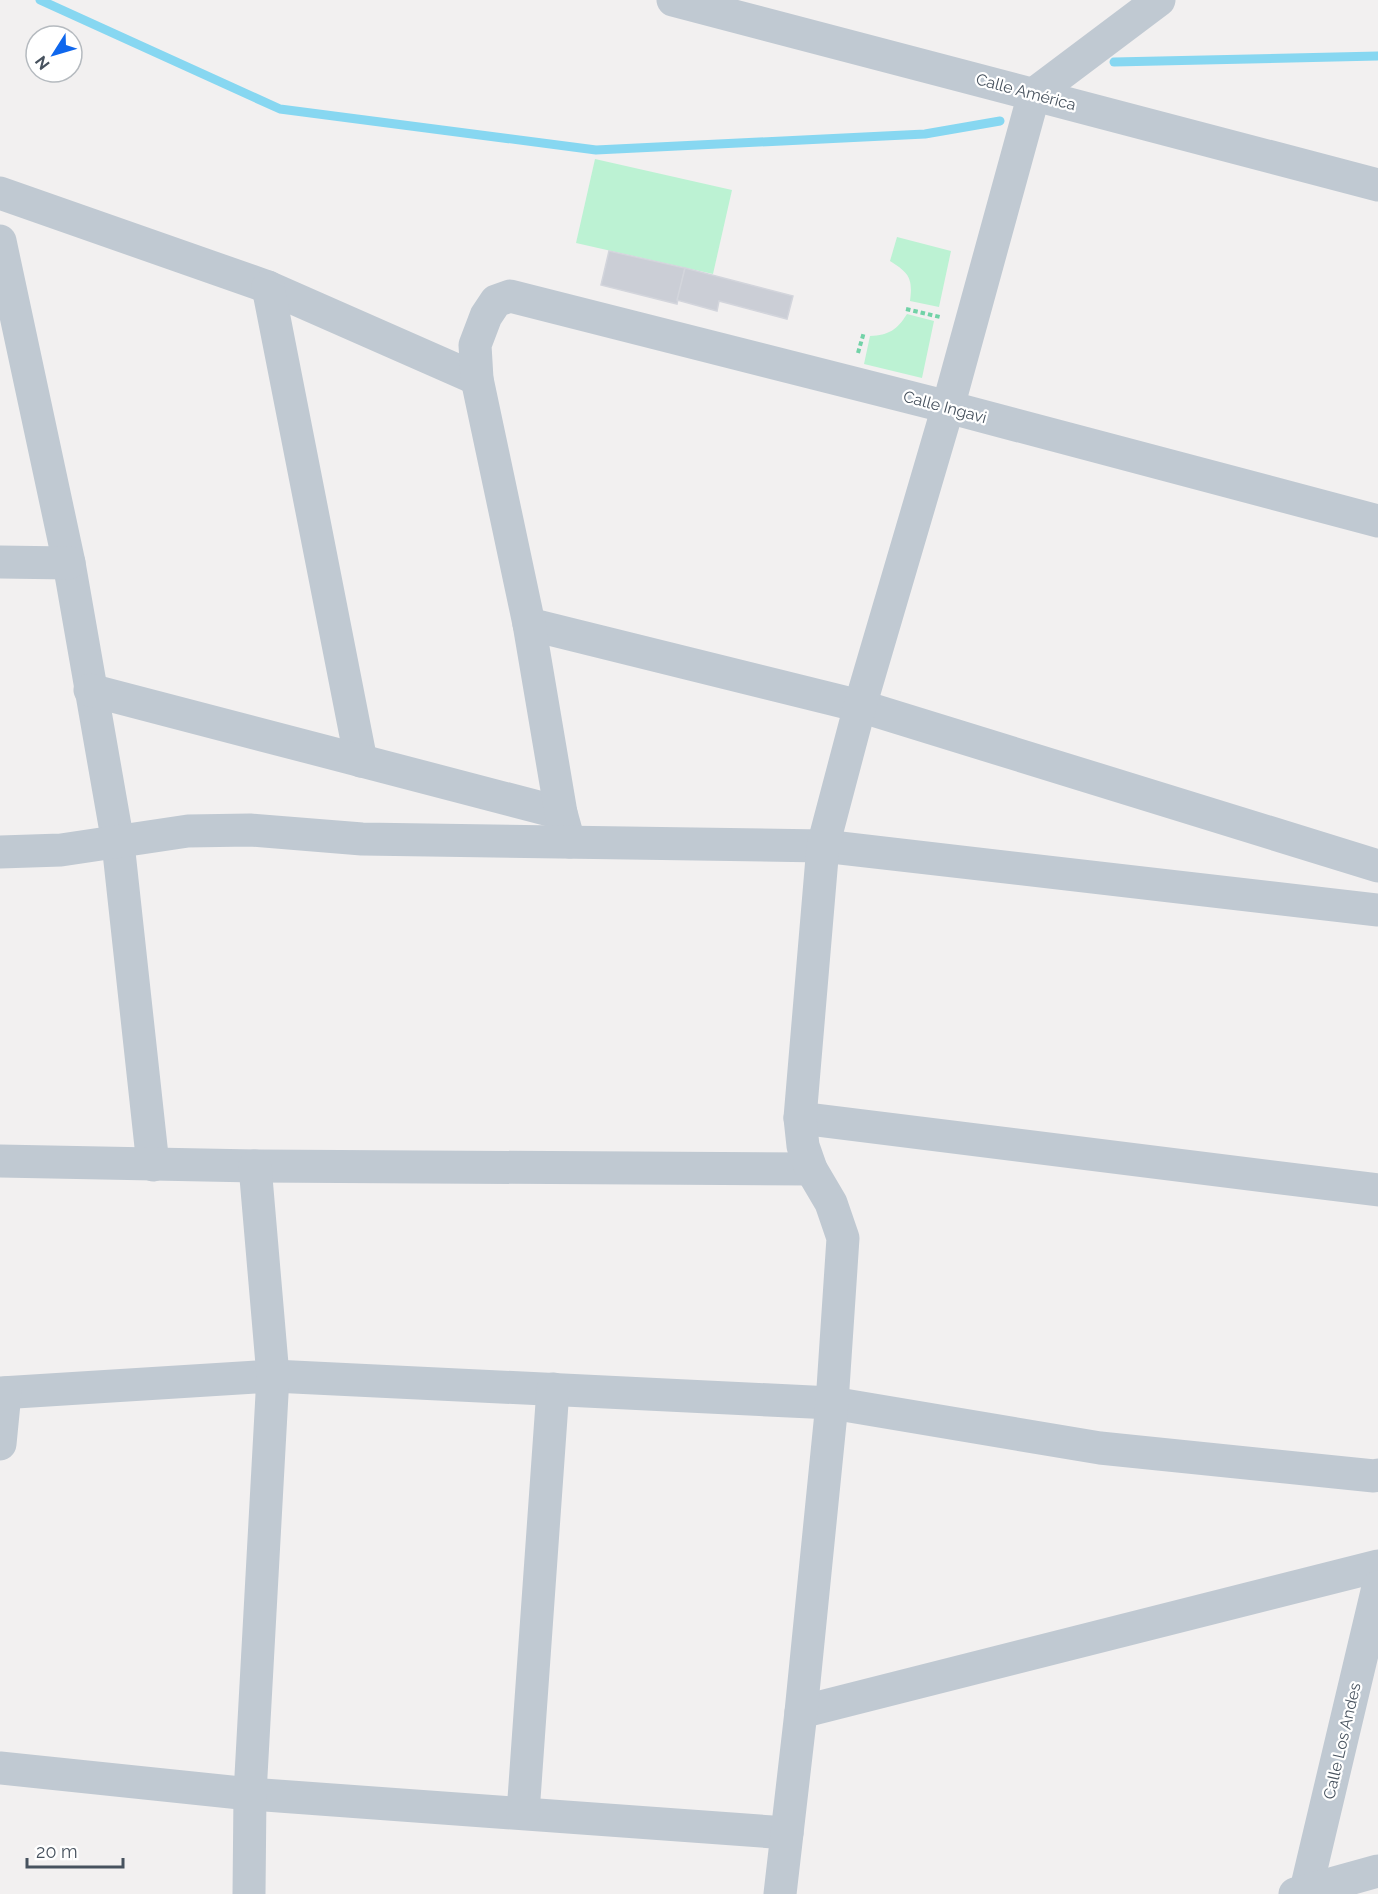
<svg xmlns="http://www.w3.org/2000/svg" width="1378" height="1894" viewBox="0 0 1378 1894" font-family="Raleway,sans-serif">
	<style>
		.green { fill: #bcf2d3 }
		.lines { fill: none; stroke-linecap: round; stroke-linejoin: round }
		.stream { stroke: #87d7f1; stroke-width: 9 }
		.building { fill: #cbced6; stroke: #d3d5dc; stroke-width: 1.5 }
		.path { stroke: #72d2a7; stroke-width: 4; stroke-dasharray: 4.5 3; stroke-linecap: butt }
		.minor { stroke: #c0c9d2; stroke-width: 33 }
		.tertiary { stroke: #c0c9d2; stroke-width: 33 }
		.labels { text-anchor: middle; dominant-baseline: central; stroke-width: 4.5; stroke-linejoin: round; paint-order: stroke }
		.street-label { font-size: 16px; fill: #47525e; stroke: #fff }
	</style>
	<rect width="100%" height="100%" fill="#f2f0f0"/>
	<g class="green">
		<polygon points="595,159 732,190 713,274 576,243"/>
		<path d="M897 237 951 251 939 307 910 301C913 278 909 273 890 261Z"/>
		<path d="M907 314 934 321 922 378 864 364 870 336C889 335 897 330 907 314Z"/>
	</g>
	<g class="lines">
		<g class="stream">
			<polyline points="40,0 280,109 596,150 925,134 1000,121"/>
			<polyline points="1114,62 1378,56"/>
		</g>
	</g>
	<g class="building">
		<polygon points="609,251 685,268 677,304 601,285"/>
		<polygon points="685,268 793,296 787,319 719,301 717,311 677,300"/>
	</g>
	<g class="lines">
		<g class="path">
			<polyline points="906,309 940,317"/>
			<polyline points="858,353 864,332"/>
		</g>
		<g class="minor">
			<polyline points="673,0 1378,185"/>
			<polyline points="0,193 268,287 477,379"/>
			<polyline points="0,241 69,563 118,843 153,1165"/>
			<polyline points="268,287 361,761"/>
			<polyline points="0,562 69,563"/>
			<polyline points="529,624 860,706 1378,866"/>
			<polyline points="90,690 561,813"/>
			<polyline points="569,842 561,813 529,624 477,379 475,345 486,316 496,301 510,296 948,407 1378,521"/>
			<polyline points="0,852 61,850 188,831 250,830 362,839 823,846 1378,910"/>
			<polyline points="800,1118 1378,1190"/>
			<polyline points="0,1161 255,1166 811,1169"/>
			<polyline points="0,1393 273,1376 832,1403 1100,1448 1374,1476 1378,1475"/>
			<polyline points="0,1444 5,1393"/>
			<polyline points="801,1712 1378,1566"/>
			<polyline points="0,1768 250,1794 787,1833"/>
			<polyline points="523,1813 553,1389"/>
			<polyline points="249,1894 250,1794 273,1376 255,1166"/>
			<polyline points="780,1894 801,1712 832,1403 843,1238 831,1203 811,1169 803,1146 800,1118 823,846 860,706 948,407 1034,94 1159,0"/>
			<polyline points="1305,1894 1378,1587"/>
		</g>
		<polyline class="tertiary" points="1295,1894 1378,1871"/>
	</g>
	<g class="labels">
		<g class="street-label">
			<text transform="translate(1026 92) rotate(15)">Calle América</text>
			<text transform="translate(945 407) rotate(15)">Calle Ingavi</text>
			<text transform="translate(1342 1741) rotate(-77)">Calle Los Andes</text>
		</g>
	</g>
	<g transform="translate(54 54) rotate(233)"><circle r="28" fill="#ffffff" stroke="#b5babf" stroke-width="1.5"/>
	<path d="M0-4.5L10 22L0 15L-10 22Z" fill="#0f67ed"/>
	<text y="-9" font-size="16" font-weight="bold" text-anchor="middle" fill="#47525e">N</text>
	</g>
	<path d="M27 1858v9h96v-9" fill="none" stroke="#47525e" stroke-width="3"/>
	<text x="36" y="1858" font-size="18" fill="#47525e" stroke="#ffffff" stroke-width="4.5" paint-order="stroke">20 m</text>
</svg>
